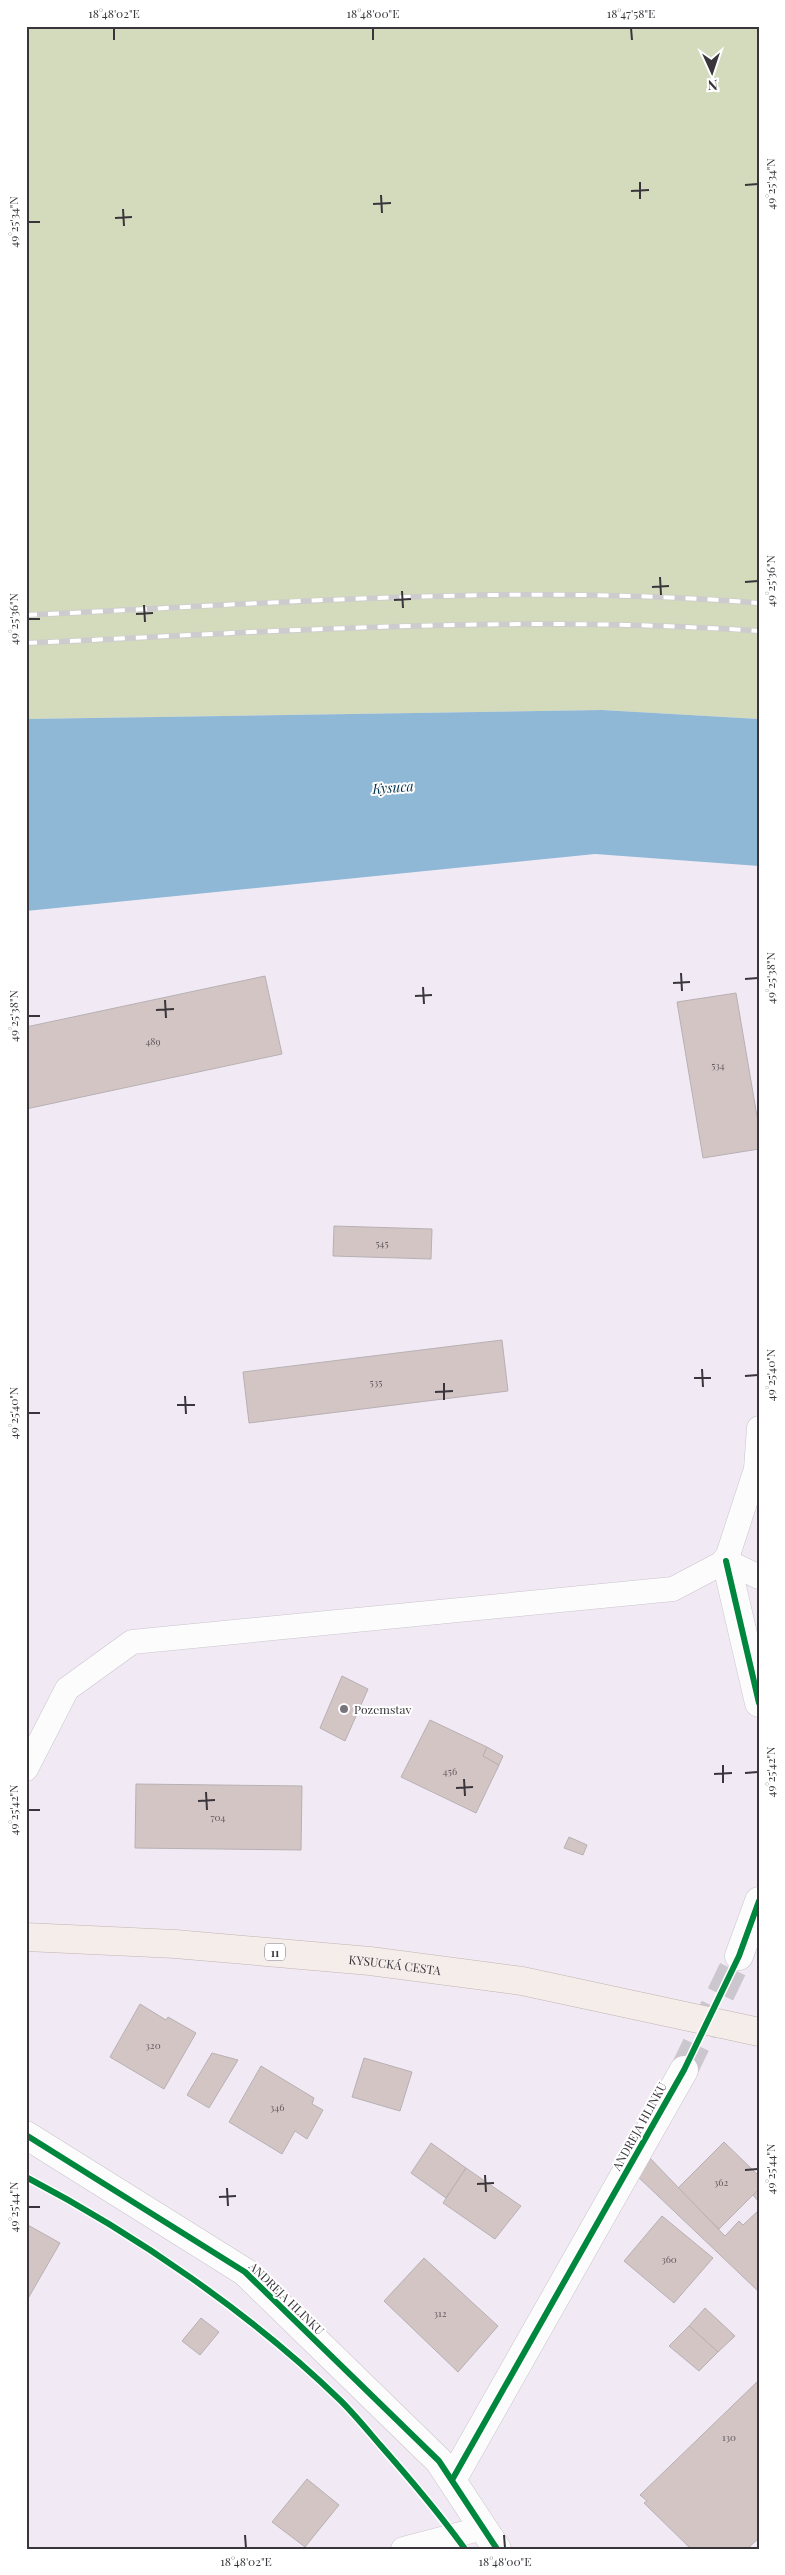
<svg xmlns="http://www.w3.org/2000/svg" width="785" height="2575" viewBox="0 0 785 2575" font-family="'Playfair Display',serif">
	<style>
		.green { fill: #d3dbbc }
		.water { fill: #8fb8d7 }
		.building { fill: #d4c5c5; stroke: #b7b0b3 }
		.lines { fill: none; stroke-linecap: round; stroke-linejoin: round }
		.minor-tunnel { stroke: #ccc6cf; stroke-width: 28; stroke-dasharray: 28 14; stroke-linecap: butt }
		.service-casing { stroke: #c9c4cb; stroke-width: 25 }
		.minor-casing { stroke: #c9c4cb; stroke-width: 29 }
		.primary-casing { stroke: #c1b4b1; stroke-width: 29 }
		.service { stroke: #fdfcfd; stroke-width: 24 }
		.minor { stroke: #fdfcfd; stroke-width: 28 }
		.primary { stroke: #f4edea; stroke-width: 28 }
		.rail-casing { stroke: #cdcbce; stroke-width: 5.5 }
		.rail { stroke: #fff; stroke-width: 4; stroke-dasharray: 11; stroke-linecap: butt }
		.cycleway-casing { stroke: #fff; stroke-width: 9 }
		.cycleway { stroke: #00873e; stroke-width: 6 }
		.ticks { fill: none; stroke: #39353b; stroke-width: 2 }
		.poi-dot { fill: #79747c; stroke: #fff; stroke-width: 2 }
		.labels { text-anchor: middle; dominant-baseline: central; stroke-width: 4; stroke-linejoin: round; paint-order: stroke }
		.number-label { font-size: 10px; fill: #60595e }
		.shield { fill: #fff; stroke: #747276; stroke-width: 1 }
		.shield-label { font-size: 11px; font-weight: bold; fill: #39353b }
		.poi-label { font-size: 12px; fill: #39353b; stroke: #fff; text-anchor: start }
		.street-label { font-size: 12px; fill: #39353b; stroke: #fff }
		.water-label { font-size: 14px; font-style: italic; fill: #00324d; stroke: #fff }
		.neatline { fill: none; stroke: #39353b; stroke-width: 2 }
		.ticks-label { font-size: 12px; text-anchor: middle; fill: #39353b }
	</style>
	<rect width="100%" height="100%" fill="#f1eaf4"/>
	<polygon class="green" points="26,26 759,26 759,719 602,710 26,719"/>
	<polygon class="water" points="602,710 759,719 759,866 595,854 26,911 26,719"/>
	<g class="building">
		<polygon points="265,976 282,1054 26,1109 26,1027"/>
		<polygon points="736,993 759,1128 759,1149 703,1158 677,1002"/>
		<polygon points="334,1226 432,1229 431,1259 333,1256"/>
		<polygon points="502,1340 508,1391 249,1423 243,1372"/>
		<polygon points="342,1676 368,1689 345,1741 320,1728"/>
		<polygon points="430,1720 487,1747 483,1756 499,1765 476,1813 401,1777"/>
		<polygon points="487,1747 503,1756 499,1765 483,1756"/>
		<polygon points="136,1784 302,1786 301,1850 135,1848"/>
		<polygon points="569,1837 587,1845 583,1855 564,1848"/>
		<polygon points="140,2004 166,2020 168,2017 196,2033 164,2089 110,2057"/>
		<polygon points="212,2053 238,2060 209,2108 187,2095"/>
		<polygon points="364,2058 412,2072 400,2111 352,2097"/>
		<polygon points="261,2066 314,2098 312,2104 323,2110 307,2139 295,2131 282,2154 229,2122"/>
		<polygon points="724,2142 759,2176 759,2189 719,2229 678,2188"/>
		<polygon points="431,2143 466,2168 446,2198 411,2173"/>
		<polygon points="647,2155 725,2236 739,2221 743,2225 759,2210 759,2292 635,2174"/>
		<polygon points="466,2168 521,2206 495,2239 443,2203"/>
		<polygon points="759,2189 759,2202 753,2195"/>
		<polygon points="662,2216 713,2258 674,2303 624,2261"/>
		<polygon points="26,2224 60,2243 26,2302"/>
		<polygon points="424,2258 498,2326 458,2372 384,2301"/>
		<polygon points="705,2308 735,2336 718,2352 689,2326"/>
		<polygon points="201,2318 219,2332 200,2355 182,2341"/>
		<polygon points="689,2326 718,2352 699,2371 669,2346"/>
		<polygon points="759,2380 759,2538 747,2549 691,2549 644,2503 647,2501 640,2495"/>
		<polygon points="307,2479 339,2505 305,2547 272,2522"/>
	</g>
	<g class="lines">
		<polyline class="minor-tunnel" points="684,2070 739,1956"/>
		<defs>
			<g id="service">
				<polyline points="726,1561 759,1577"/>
				<polyline points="26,1769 67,1689 132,1642 673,1589 726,1561 756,1469 759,1428"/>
				<polyline points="403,2549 483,2528"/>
			</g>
			<g id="minor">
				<polyline points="726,1561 759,1703"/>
				<polyline points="739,1956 759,1901"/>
				<polyline points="26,2135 245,2272 439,2461 497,2549"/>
				<polyline points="452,2480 684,2070"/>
			</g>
			<g id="primary">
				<path id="s1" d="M26 1937 175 1944 370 1961 522 1981 759 2032"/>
			</g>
		</defs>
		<use href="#service" class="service-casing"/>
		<use href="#minor" class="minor-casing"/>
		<use href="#primary" class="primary-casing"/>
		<use href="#service" class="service"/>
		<use href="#minor" class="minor"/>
		<use href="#primary" class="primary"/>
		<defs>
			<g id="rail">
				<path d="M26 615C270 604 515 583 759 603"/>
				<path d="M26 643C270 632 515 614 759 631"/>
			</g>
		</defs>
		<use href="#rail" class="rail-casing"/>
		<use href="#rail" class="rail"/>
		<defs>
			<g id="cycleway">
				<polyline points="726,1561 759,1703"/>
				<polyline points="26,2135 245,2272 439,2461 497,2549"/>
				<path d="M26 2177C135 2234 253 2315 341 2401 355 2415 368 2431 381 2446 411 2480 439 2513 465 2549"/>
				<polyline points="452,2480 684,2070 739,1956 759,1901"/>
			</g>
		</defs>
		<use href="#cycleway" class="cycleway-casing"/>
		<use href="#cycleway" class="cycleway"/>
	</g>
	<path class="ticks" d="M114 28V40M373 28V40M631 28 632 40M640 182V199M745 185 758 184M631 191 649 190M381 195 382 213M373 204 391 203M123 209 124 226M115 218 132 217M28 222H40M660 577 661 595M745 582 758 581M652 587 669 586M402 591 403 608M394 600 411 599M144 605 145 622M136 614 153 613M28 619H40M681 973 682 991M745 979 758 978M673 983 690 982M423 987 424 1004M415 996 432 995M165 1000 166 1018M156 1010 174 1009M28 1016H40M702 1369 703 1387M745 1376 758 1375M694 1378H711M444 1383V1400M435 1392 453 1391M185 1396 186 1414M177 1405H195M28 1413H40M723 1765V1783M745 1773 758 1772M714 1774 732 1773M464 1779 465 1796M456 1788 473 1787M206 1792 207 1810M198 1801 215 1800M28 1810H40M745 2170 758 2169M485 2175 486 2192M477 2184 494 2183M227 2188 228 2206M219 2197 236 2196M28 2207H40M245 2535 246 2548M504 2535 505 2548"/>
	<circle class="poi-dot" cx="344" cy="1709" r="5"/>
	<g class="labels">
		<g class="number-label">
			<text x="153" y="1041">489</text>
			<text x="718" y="1065">534</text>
			<text x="382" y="1243">545</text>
			<text x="376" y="1382">535</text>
			<text x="450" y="1771">456</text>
			<text x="218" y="1817">704</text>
			<text x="153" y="2045">320</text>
			<text x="277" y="2107">346</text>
			<text x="721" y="2182">362</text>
			<text x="669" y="2259">360</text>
			<text x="440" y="2313">312</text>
			<text x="729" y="2437">130</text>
		</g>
		<rect class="shield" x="265" y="1943.5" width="20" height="17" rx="4"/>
		<g class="shield-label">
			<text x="275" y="1952">11</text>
		</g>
		<g class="poi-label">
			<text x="354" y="1709">Pozemstav</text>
		</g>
		<g class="street-label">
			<text stroke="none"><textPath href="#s1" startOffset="370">KYSUCKÁ CESTA</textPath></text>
			<text transform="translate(639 2126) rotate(-61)">ANDREJA HLINKU</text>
			<text transform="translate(287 2298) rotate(44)">ANDREJA HLINKU</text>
		</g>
		<g class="water-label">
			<text transform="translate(393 787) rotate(-4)">Kysuca</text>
		</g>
	</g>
	<rect width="785" height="2575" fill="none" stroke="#ffffff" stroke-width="55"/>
	<g transform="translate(712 72) rotate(177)" stroke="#ffffff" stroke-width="4" paint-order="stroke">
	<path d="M0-4L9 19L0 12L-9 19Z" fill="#39353b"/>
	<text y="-8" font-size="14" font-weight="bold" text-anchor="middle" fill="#39353b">N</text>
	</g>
	<rect x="28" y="28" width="730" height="2520" class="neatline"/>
	<g class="ticks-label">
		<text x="114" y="18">18°48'02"E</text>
		<text x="373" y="18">18°48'00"E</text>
		<text x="631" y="18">18°47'58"E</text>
		<text transform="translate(771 184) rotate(-90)" y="4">49°25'34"N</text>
		<text transform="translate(14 222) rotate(-90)" y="4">49°25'34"N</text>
		<text transform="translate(771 581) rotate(-90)" y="4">49°25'36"N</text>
		<text transform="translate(14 619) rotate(-90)" y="4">49°25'36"N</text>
		<text transform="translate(771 978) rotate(-90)" y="4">49°25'38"N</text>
		<text transform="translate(14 1016) rotate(-90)" y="4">49°25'38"N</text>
		<text transform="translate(771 1375) rotate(-90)" y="4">49°25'40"N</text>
		<text transform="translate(14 1413) rotate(-90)" y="4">49°25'40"N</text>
		<text transform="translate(771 1772) rotate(-90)" y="4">49°25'42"N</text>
		<text transform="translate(14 1810) rotate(-90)" y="4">49°25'42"N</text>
		<text transform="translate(771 2169) rotate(-90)" y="4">49°25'44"N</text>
		<text transform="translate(14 2207) rotate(-90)" y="4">49°25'44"N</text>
		<text x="246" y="2566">18°48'02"E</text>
		<text x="505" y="2566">18°48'00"E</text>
	</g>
</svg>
